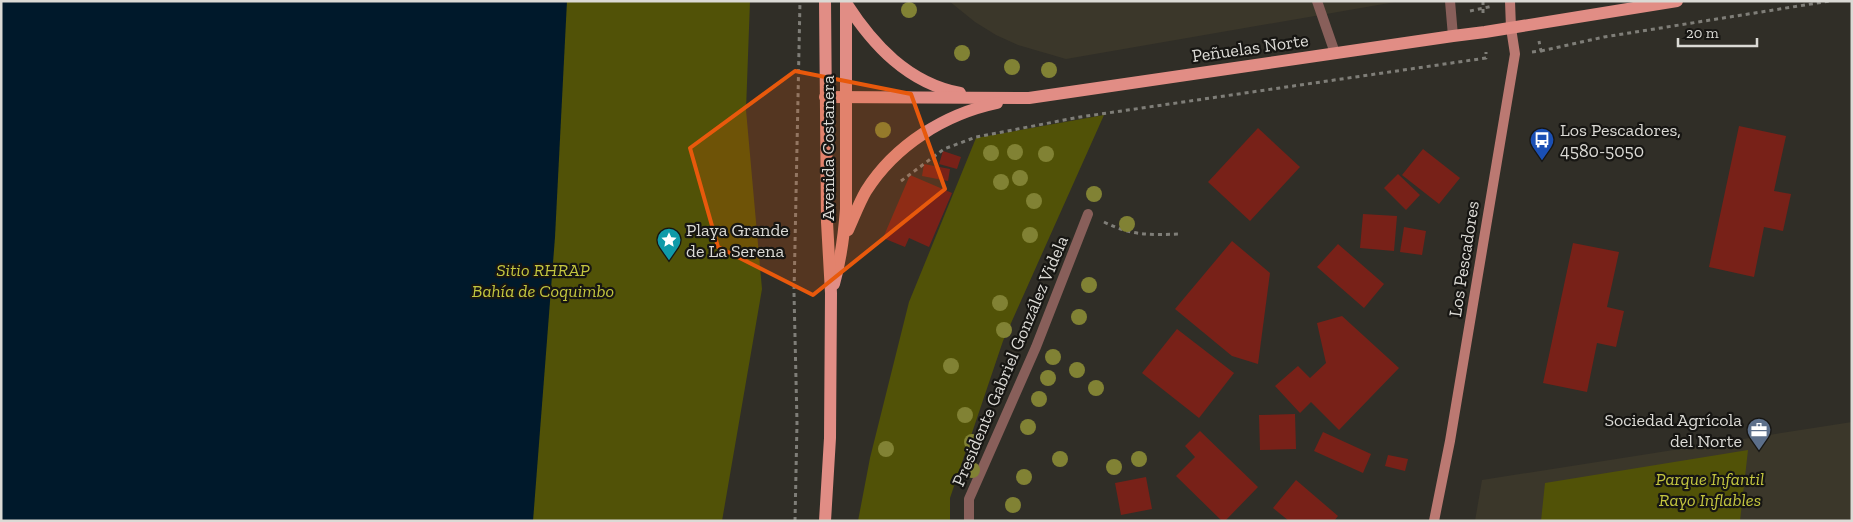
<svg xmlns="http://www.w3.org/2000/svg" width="1853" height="522" viewBox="0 0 1853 522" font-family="'Zilla Slab',serif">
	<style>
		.built { fill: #3b372a }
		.green { fill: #515207 }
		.water { fill: #00192b }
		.building { fill: #782118 }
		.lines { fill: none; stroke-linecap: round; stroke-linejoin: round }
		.path { stroke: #7f7e78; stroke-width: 3; stroke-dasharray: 4 4; stroke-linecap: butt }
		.lane { stroke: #885f5a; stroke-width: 10 }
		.street { stroke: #885f5a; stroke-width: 10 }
		.secondary { stroke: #bb7972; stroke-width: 10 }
		.primary { stroke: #e18d85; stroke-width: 12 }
		.tree { fill: #818234 }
		.marked { fill: #e8590c; fill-opacity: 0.2; stroke: #e8590c; stroke-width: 4; stroke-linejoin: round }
		.labels { text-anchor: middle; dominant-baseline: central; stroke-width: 4.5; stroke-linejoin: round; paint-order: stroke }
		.street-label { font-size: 18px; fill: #dbdad5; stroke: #171613 }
		.poi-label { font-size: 18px; fill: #dbdad5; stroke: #171613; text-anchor: start }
		.park-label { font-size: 18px; font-style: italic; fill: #c4c63f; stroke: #171613 }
	</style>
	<rect width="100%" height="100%" fill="#302e27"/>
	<g class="built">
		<polygon points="949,1 1401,1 1066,59 1018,45 996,35 975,22"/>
		<polygon points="1852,422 1852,521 1475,521 1482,480"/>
	</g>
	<g class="green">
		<polygon points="348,1 750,1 746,110 762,289 722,521 309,521"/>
		<polygon points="1104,115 1003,341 950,498 950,521 858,521 870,458 909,302 976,138"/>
		<polygon points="1748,450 1740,521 1541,521 1545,483"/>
	</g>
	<polygon class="water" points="1,1 567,1 555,237 533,521 1,521"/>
	<g class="building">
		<polygon points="1739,126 1786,136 1774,191 1791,194 1783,231 1764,227 1754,277 1709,267"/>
		<polygon points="1258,128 1300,167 1250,221 1208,182"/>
		<polygon points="1423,149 1460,178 1439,204 1402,175"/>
		<polygon points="943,151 961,157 957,169 939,164"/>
		<polygon points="924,164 950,169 948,181 922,176"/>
		<polygon points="1398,174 1420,195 1406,210 1384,188"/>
		<polygon points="910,175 952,193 929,247 909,238 905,247 883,238"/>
		<polygon points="1363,214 1397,216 1394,251 1360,248"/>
		<polygon points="1404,227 1426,231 1422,255 1400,252"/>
		<polygon points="1232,241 1270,273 1258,364 1232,356 1175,309"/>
		<polygon points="1573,243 1619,252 1607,307 1624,311 1616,347 1597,343 1587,392 1543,383"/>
		<polygon points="1338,244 1384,284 1364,308 1317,267"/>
		<polygon points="1342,316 1399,368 1339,430 1311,402 1300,413 1275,386 1298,366 1310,378 1326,363 1317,323"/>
		<polygon points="1177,329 1234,373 1199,418 1142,373"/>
		<polygon points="1295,414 1296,449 1260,450 1259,415"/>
		<polygon points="1200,431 1258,487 1225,521 1222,521 1176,476 1195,457 1185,446"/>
		<polygon points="1323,432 1371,454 1363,473 1314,451"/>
		<polygon points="1388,455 1408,459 1405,471 1385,466"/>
		<polygon points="1146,477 1152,509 1121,515 1115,483"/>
		<polygon points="1296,480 1338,516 1334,521 1289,521 1273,508"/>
	</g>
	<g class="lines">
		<g class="path">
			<polyline points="1483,1 1483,13"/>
			<polyline points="1470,11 1493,6"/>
			<polyline points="1541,51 1604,37 1830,1"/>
			<polyline points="1532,52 1541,51 1539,41"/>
			<polyline points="901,181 944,149 976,137 1080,117 1486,58 1486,52"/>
			<path d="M1104 222C1132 236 1151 235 1181 234"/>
			<polyline points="795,521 797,423 794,293 800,1"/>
		</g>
		<g class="lane">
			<polyline points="1317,1 1335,53"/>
			<polyline points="1450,1 1453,36"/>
		</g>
		<polyline class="street" points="969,521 969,499 1036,347 1088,214"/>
		<polyline class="secondary" points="1434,521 1450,441 1515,54 1511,28 1510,1"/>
		<g class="primary">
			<path d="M846 3C873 45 908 83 960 93"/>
			<polyline points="825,97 1029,98 1453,36 1485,32 1677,1"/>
			<path d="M848 230C854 217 859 203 866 191 895 145 945 114 997 103"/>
			<path d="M834 284C841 259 844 235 846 209V1"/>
			<polyline points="825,521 830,438 831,293 827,222 825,1"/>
		</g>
	</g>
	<g class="tree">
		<circle cx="909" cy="10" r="8"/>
		<circle cx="962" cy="53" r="8"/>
		<circle cx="1012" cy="67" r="8"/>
		<circle cx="1049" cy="70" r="8"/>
		<circle cx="883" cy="130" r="8"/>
		<circle cx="1015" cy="152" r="8"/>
		<circle cx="991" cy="153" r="8"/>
		<circle cx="1046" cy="154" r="8"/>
		<circle cx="1020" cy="178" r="8"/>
		<circle cx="1001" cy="182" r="8"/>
		<circle cx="1094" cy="194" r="8"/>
		<circle cx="1034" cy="201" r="8"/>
		<circle cx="1127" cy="224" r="8"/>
		<circle cx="1030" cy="235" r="8"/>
		<circle cx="1089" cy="285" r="8"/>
		<circle cx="1000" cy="303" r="8"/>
		<circle cx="1079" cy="317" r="8"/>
		<circle cx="1004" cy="330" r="8"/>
		<circle cx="1053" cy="357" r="8"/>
		<circle cx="951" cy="366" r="8"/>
		<circle cx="1077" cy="370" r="8"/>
		<circle cx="1048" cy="378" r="8"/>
		<circle cx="1096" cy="388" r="8"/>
		<circle cx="1039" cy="399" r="8"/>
		<circle cx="965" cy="415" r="8"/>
		<circle cx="1028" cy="427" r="8"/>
		<circle cx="972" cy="442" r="8"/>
		<circle cx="886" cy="449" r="8"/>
		<circle cx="1060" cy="459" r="8"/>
		<circle cx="1139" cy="459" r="8"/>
		<circle cx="1114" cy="467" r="8"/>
		<circle cx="972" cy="470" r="8"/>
		<circle cx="1024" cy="477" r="8"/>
		<circle cx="1013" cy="505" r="8"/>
	</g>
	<path class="marked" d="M795 71 911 94 945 189 813 295 718 247 690 148Z"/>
	<defs>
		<symbol id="bus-pin" viewBox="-11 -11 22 30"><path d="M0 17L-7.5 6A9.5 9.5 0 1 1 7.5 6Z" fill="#1a4fb4" stroke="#171613"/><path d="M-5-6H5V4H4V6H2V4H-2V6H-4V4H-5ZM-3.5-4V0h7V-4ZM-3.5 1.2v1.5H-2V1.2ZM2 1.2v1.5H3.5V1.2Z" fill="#fff"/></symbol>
		<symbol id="sight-pin" viewBox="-11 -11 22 30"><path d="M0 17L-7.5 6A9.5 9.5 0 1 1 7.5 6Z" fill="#0f9aa8" stroke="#171613"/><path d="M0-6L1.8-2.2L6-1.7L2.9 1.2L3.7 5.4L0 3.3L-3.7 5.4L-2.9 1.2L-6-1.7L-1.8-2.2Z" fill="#fff"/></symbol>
		<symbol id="office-pin" viewBox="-11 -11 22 30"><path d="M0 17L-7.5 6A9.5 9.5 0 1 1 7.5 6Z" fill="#5c6f8a" stroke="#171613"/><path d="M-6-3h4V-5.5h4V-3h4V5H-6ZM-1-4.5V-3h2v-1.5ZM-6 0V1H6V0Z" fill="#fff"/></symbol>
	</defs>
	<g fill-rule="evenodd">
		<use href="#bus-pin" x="1528" y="126" width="28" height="38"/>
		<use href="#sight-pin" x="655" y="226" width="28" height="38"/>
		<use href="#office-pin" x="1745" y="416" width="28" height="38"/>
	</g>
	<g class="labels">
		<g class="street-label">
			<text transform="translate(1250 48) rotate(-8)">Peñuelas Norte</text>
			<text transform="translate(828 148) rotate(-90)">Avenida Costanera</text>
			<text transform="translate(1464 259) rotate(-81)">Los Pescadores</text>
			<text transform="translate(1010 361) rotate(-67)">Presidente Gabriel González Videla</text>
		</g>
		<g class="poi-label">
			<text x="1560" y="130">Los Pescadores,<tspan x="1560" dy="21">4580-5050</tspan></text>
			<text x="686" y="230">Playa Grande<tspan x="686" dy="21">de La Serena</tspan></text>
			<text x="1742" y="420" text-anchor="end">Sociedad Agrícola<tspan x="1742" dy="21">del Norte</tspan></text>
		</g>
		<g class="park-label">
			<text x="543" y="270">Sitio RHRAP<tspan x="543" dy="21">Bahía de Coquimbo</tspan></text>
			<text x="1710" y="479">Parque Infantil<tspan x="1710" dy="21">Rayo Inflables</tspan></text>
		</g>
	</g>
	<rect width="1853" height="522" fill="none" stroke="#dbdad5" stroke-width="5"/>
	<path d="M1678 38v8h79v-8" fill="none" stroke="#dbdad5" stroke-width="2.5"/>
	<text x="1686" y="38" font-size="15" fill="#dbdad5" stroke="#171613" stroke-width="4" paint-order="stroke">20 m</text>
</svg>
